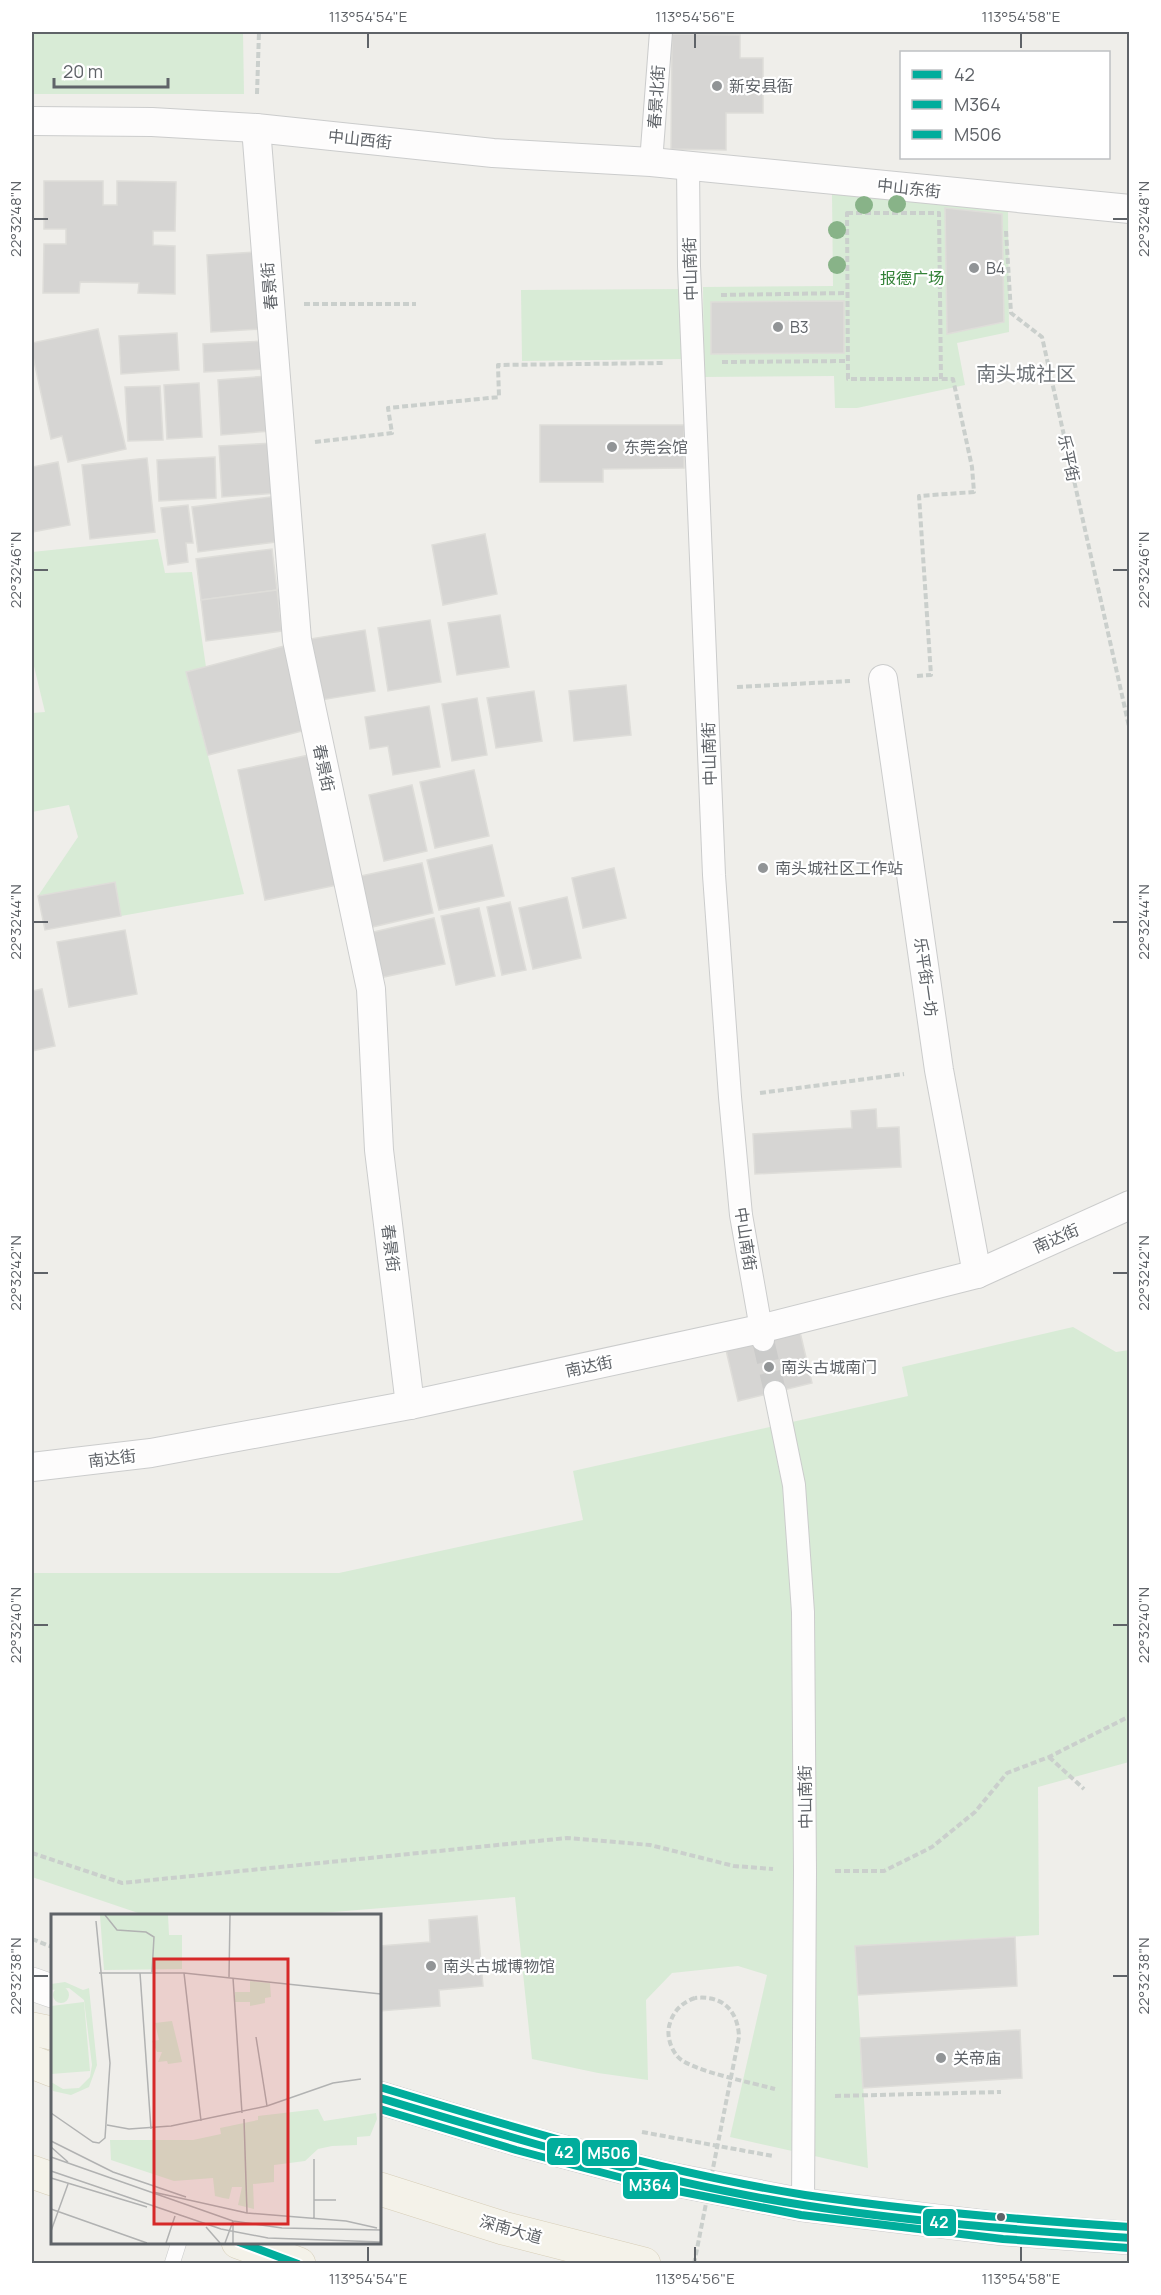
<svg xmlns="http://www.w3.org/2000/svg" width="1161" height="2295" viewBox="0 0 1161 2295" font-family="Manrope,'Noto Sans SC',sans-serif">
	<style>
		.green { fill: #d8ebd6 }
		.building { fill: #d6d5d3; stroke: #deddd9; stroke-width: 1.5 }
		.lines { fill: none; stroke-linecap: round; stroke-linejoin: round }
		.pedestrian-tunnel { stroke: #cbcbca; stroke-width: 22; stroke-dasharray: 22 11; stroke-linecap: butt }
		.service-casing { stroke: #cbcccc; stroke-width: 16 }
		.pedestrian-casing { stroke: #cbcccc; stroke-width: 24 }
		.minor-casing { stroke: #cbcccc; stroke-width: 30 }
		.tertiary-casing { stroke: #cbcccc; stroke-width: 34 }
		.secondary-casing { stroke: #cacacb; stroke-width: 34 }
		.primary-casing { stroke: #d7ceb8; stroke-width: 34 }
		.path { stroke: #cacfcc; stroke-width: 4; stroke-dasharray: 6 3; stroke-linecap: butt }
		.service { stroke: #fdfcfc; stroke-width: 15 }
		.pedestrian { stroke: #fdfcfc; stroke-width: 22 }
		.minor { stroke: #fdfcfc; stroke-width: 28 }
		.tertiary { stroke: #fdfcfc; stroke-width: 33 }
		.secondary { stroke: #fdfcfc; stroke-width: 33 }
		.primary { stroke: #f4f2e9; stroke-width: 33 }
		.path-bridge { stroke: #cacfcc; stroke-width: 4; stroke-dasharray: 6 3; stroke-linecap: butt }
		.bus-1-casing { stroke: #fff; stroke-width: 12 }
		.bus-2-casing { stroke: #fff; stroke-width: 12 }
		.bus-3-casing { stroke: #fff; stroke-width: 12 }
		.bus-1 { stroke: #01ad9c; stroke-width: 8 }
		.bus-2 { stroke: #01ad9c; stroke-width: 8 }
		.bus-3 { stroke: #01ad9c; stroke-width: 8 }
		.tree { fill: #88b388 }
		.ticks { fill: none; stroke: #5f6368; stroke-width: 2 }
		.poi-dot { fill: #919496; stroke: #fff; stroke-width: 2 }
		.bus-dot { fill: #5f6368; stroke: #fff; stroke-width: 2 }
		.labels { text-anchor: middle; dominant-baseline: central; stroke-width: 4.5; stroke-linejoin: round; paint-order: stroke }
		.poi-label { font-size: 16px; fill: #5f6368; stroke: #fff; text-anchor: start }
		.street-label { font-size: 16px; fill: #5f6368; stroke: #fff }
		.park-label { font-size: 16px; fill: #348238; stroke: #fff }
		.quarter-label { font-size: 20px; fill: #70757a; stroke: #fff }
		.inset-road { fill: none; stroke: #b1b2b2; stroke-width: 1.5 }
		.view { fill: #d62828; fill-opacity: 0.15; stroke: #d62828; stroke-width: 3 }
		.inset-edge { fill: none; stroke: #5f6368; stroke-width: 3 }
		.line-badge { stroke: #fff; stroke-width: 2 }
		.badge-label { font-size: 16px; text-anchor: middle; font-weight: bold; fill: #fff }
		.neatline { fill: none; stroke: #5f6368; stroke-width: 2 }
		.ticks-label { font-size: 15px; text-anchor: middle; fill: #5f6368 }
	</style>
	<rect width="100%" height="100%" fill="#efeeea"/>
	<g class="green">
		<polygon points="32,32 243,32 244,94 32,94"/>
		<polygon points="832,194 1008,209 1009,332 957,343 965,385 857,408 835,408 834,376 704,377 703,287 833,286"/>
		<polygon points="683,289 684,359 522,361 521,290"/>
		<polygon points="158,539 165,573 192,572 206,667 186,672 244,894 121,916 115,882 38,896 78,837 69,805 32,812 32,713 45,712 32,658 32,552"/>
		<polygon points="1073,1327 1116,1352 1129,1350 1129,1762 1038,1787 1039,1935 855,1946 868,2168 730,2137 767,1975 738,1966 672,1973 646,2000 648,2080 598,2073 532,2059 515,1897 297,1915 147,1916 32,1877 32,1573 339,1573 583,1520 573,1471 908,1396 902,1367"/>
	</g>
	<g class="building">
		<polygon points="672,34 740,35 740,58 763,58 763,113 726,113 726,150 671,149"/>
		<polygon points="44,181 103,181 103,205 117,205 117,181 176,182 175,231 153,231 153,245 175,246 175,294 138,293 139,283 80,282 79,293 43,293 44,244 66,244 66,229 44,229"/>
		<polygon points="945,208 1002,214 1004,322 947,334"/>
		<polygon points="256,252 261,329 211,332 207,255"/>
		<polygon points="844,301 844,353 711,354 711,302"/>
		<polygon points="98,329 126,449 68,462 62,436 51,439 32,352 32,343"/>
		<polygon points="177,333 179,370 121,374 119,336"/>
		<polygon points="265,341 266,369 204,372 203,344"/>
		<polygon points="268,376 271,431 221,435 218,380"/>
		<polygon points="199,383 202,437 167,439 164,385"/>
		<polygon points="160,386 163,440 128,441 125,387"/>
		<polygon points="540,425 684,425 684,468 603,469 603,482 540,482"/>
		<polygon points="275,443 278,493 222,497 219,446"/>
		<polygon points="215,457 216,498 159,501 157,460"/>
		<polygon points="147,458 155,532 90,539 82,465"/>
		<polygon points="58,462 70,525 32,532 32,467"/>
		<polygon points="278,496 284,541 198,552 192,507"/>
		<polygon points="188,505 193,543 186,543 188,562 168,565 161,508"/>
		<polygon points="485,534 497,594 443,605 432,545"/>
		<polygon points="272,549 277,590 201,600 196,559"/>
		<polygon points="277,590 282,631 206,641 201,600"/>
		<polygon points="500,615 509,667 457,675 448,623"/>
		<polygon points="430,620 441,682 388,691 378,628"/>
		<polygon points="365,630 375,691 321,700 310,639"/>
		<polygon points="288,645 310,729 208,755 186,672"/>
		<polygon points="626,685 631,735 574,741 569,691"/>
		<polygon points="534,691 542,741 496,748 487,698"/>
		<polygon points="477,698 487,755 452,761 442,704"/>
		<polygon points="429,706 440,767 393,775 388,746 370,749 365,717"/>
		<polygon points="314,754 342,884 265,900 238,770"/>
		<polygon points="474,770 489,836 435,848 420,782"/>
		<polygon points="412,785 427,851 384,861 369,795"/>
		<polygon points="492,845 504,896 439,910 427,860"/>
		<polygon points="422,863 433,913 368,928 356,877"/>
		<polygon points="614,868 626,918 583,928 572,878"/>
		<polygon points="115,882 121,916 45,930 38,896"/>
		<polygon points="567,897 581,958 533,969 519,908"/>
		<polygon points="510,902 526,970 502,975 487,907"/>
		<polygon points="479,908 495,976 456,985 441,916"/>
		<polygon points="434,918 445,964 379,978 369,933"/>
		<polygon points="125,930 137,994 69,1007 57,942"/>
		<polygon points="42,989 55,1046 32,1051 32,991"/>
		<polygon points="876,1109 877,1128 899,1127 901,1167 755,1174 753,1134 852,1128 851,1111"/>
		<polygon points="800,1332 812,1383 738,1401 726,1350"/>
		<polygon points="477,1916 483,1986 439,1990 440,2006 380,2011 380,1946 430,1942 429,1920"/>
		<polygon points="1015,1937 1017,1986 858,1995 855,1946"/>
		<polygon points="1020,2030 1022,2078 863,2088 860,2038"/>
	</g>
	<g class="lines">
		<polyline class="pedestrian-tunnel" points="763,1340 775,1392"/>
		<defs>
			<polyline id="service" points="172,2264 179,2242"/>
			<g id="pedestrian">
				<polyline points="651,162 661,32"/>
				<polyline points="688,165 689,266 714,875 730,1097 741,1215 763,1340"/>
				<polyline points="775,1392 794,1485 803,1612 805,1871 803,2205"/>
			</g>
			<g id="minor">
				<polyline points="32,121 152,122 256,128 493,153 651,162 1130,209"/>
				<polyline points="256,128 297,640 371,989 379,1150 410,1405"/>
				<polyline points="883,679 939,1070 977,1274"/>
				<polyline points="32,1467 151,1453 410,1405 760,1329 977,1274 1130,1205"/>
			</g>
			<polyline id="tertiary" points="32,1984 52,1991"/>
			<polyline id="secondary" points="380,2098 519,2140 660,2177 803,2205 1004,2229 1130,2238"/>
			<g id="primary">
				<polyline points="32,2029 52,2033"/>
				<polyline points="32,2062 52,2070"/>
				<polyline points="32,2172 52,2179"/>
				<polyline points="380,2189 503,2228 644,2264"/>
				<polyline points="238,2242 299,2264"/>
			</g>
		</defs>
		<use href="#service" class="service-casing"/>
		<use href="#pedestrian" class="pedestrian-casing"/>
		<use href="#minor" class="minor-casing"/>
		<use href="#tertiary" class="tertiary-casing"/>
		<use href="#secondary" class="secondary-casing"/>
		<use href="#primary" class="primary-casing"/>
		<g class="path">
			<polyline points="257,94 259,32"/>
			<polygon points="847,213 939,213 941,379 848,379"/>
			<polyline points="1006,231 1011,313 1042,337 1130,731"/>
			<polyline points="721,295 847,293"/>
			<polyline points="304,304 416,304"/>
			<polyline points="722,362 848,361"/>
			<polyline points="315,442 392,433 388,408 499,397 498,365 664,363"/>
			<polyline points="917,676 931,675 919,496 974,492 972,467 953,379 941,379"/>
			<polyline points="737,687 850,681"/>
			<polyline points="760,1093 904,1074"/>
			<polyline points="1049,1757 1084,1789"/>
			<polyline points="32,1853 122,1883 567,1838 650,1845 734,1866 773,1869"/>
			<polyline points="835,1871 884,1871 932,1847 975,1812 1007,1773 1049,1757 1130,1716"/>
			<polyline points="32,1939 52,1947"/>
			<path d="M695 1998C683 2002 674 2010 670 2023 666 2034 670 2048 678 2057 691 2071 754 2083 775 2089"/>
			<polyline points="835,2096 1001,2092"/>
			<polyline points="642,2132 773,2156"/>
		</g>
		<use href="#service" class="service"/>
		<use href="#pedestrian" class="pedestrian"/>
		<use href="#minor" class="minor"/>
		<use href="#tertiary" class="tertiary"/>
		<use href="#secondary" class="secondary"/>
		<use href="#primary" class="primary"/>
		<path class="path-bridge" d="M694 2264 739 2037C738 2010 722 1995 695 1998"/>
		<defs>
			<g id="bus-1">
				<path d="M380 2098C519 2140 659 2183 803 2205 911 2222 1021 2230 1130 2238"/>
				<polyline points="239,2242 298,2264"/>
			</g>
			<polyline id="bus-2" points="380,2109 516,2150 657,2187 801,2215 1003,2239 1129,2248"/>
			<path id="bus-3" d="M383 2088C522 2130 661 2172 805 2195 912 2211 1021 2220 1130 2227"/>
		</defs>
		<use href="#bus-1" class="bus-1-casing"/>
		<use href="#bus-2" class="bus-2-casing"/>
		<use href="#bus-3" class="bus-3-casing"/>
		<use href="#bus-1" class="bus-1"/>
		<use href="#bus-2" class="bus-2"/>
		<use href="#bus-3" class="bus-3"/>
	</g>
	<g class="tree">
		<circle cx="897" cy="204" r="9"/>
		<circle cx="864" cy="205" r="9"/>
		<circle cx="837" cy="230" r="9"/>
		<circle cx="837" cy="265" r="9"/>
	</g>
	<path class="ticks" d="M368 33V48M695 33V48M1021 33V48M33 219H48M1113 219H1128M33 570H48M1113 570H1128M33 922H48M1113 922H1128M33 1273H48M1113 1273H1128M33 1625H48M1113 1625H1128M33 1976H48M1113 1976H1128M368 2247V2262M695 2247V2262M1021 2247V2262"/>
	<g class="poi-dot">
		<circle cx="717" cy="86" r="6"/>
		<circle cx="974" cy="268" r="6"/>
		<circle cx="778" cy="327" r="6"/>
		<circle cx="612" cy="447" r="6"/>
		<circle cx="763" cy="868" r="6"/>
		<circle cx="769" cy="1367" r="6"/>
		<circle cx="431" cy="1966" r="6"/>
		<circle cx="941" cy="2058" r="6"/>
	</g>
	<circle class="bus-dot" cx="1001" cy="2217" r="5"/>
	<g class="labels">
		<g class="poi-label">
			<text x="729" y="86">新安县衙</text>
			<text x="986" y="268">B4</text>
			<text x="790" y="327">B3</text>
			<text x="624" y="447">东莞会馆</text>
			<text x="775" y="868">南头城社区工作站</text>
			<text x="781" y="1367">南头古城南门</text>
			<text x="443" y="1966">南头古城博物馆</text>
			<text x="953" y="2058">关帝庙</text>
		</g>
		<g class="street-label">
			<text transform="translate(656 97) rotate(-86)">春景北街</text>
			<text transform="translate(360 139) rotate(6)">中山西街</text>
			<text transform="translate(909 188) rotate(6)">中山东街</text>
			<text transform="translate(690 269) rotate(-92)">中山南街</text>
			<text transform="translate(269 286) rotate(-95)">春景街</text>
			<text transform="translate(1069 458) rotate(78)">乐平街</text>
			<text transform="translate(709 754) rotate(-92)">中山南街</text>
			<text transform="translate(324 768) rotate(78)">春景街</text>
			<text transform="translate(926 977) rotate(82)">乐平街一坊</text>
			<text transform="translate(1056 1238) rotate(-24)">南达街</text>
			<text transform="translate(746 1239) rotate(81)">中山南街</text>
			<text transform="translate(391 1248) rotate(83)">春景街</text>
			<text transform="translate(589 1366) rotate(-12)">南达街</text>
			<text transform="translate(112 1458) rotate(-7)">南达街</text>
			<text transform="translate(805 1797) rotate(-91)">中山南街</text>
			<text transform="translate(511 2229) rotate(16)">深南大道</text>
		</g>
		<g class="park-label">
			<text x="912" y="278">报德广场</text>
		</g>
		<g class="quarter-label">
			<text x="1026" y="373">南头城社区</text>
		</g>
	</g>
	<g transform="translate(51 1914)">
		<rect width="330" height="330" fill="#efeeea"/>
		<path d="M49 1H117L118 21H131V55L53 56ZM199 67 219 69 220 83 214 84V89L199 92V88H184V78H199ZM14 68 32 76 38 74 46 151 38 173 20 181 2 177 0 168 12 175 28 174 39 163 41 151 33 86 18 74 0 76V70ZM2 81a8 8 0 1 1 16 0a8 8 0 1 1-16 0ZM33 88 39 157 0 160V92ZM121 107 131 148 117 150 116 147 107 148 111 138H106L101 127 108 126 104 109ZM267 195 273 207 325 199 326 205 319 222 306 223V231L281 232 267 235 254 247 223 251V268L202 270 203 295 187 291 191 273H181L178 285 172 284 164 282 162 264 123 267 60 246 59 226H142L170 220 169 214 207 206V202Z" fill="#d8ebd6"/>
		<path class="inset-road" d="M54 1 66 16 95 18 103 23 101 58M48 59H133L330 80M89 59 100 215M133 59 150 207M178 63 179 1M182 64 191 199M205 123 216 192M0 199 42 228 48 229 54 224 59 149 45 7M193 205 196 299M56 211 78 215 120 212 216 192 282 169 310 165M0 227 62 258 135 283M0 233 17 248M0 243 182 307 231 314 330 316M263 245V305M0 257 170 315 217 324 330 328M0 264 96 293M102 278 196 299 295 307 326 314M263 286H285M0 295 96 329M182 307V329M155 313 169 329M0 317 17 270M115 329 124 302M174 329 182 307"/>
		<path class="view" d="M103 45H237V310H103Z"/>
		<rect width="330" height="330" class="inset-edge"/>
	</g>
	<g class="line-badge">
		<rect x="546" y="2137" width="35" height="29" rx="6" fill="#01ad9c"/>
		<rect x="581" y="2139" width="57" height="28" rx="6" fill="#01ad9c"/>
		<rect x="622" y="2171" width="57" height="29" rx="6" fill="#01ad9c"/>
		<rect x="922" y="2208" width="35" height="29" rx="6" fill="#01ad9c"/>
	</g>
	<g class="badge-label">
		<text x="564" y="2158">42</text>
		<text x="609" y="2159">M506</text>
		<text x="650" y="2191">M364</text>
		<text x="939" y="2228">42</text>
	</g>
	<rect width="1161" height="2295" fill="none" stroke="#ffffff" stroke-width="66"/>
	<rect x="900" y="51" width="210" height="108" fill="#ffffff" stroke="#bfc1c3" stroke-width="1.5"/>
	<rect x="912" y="70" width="30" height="9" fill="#01ad9c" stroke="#bfc1c3" stroke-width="1.5"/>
	<text x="954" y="81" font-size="18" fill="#5f6368">42</text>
	<rect x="912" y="100" width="30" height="9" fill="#01ad9c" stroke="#bfc1c3" stroke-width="1.5"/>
	<text x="954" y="111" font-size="18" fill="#5f6368">M364</text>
	<rect x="912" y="130" width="30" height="9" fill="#01ad9c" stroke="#bfc1c3" stroke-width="1.5"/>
	<text x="954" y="141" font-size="18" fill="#5f6368">M506</text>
	<path d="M54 78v9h114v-9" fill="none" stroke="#5f6368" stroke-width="3"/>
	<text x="63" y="78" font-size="18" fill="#5f6368" stroke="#ffffff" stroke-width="4.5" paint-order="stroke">20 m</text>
	<rect x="33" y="33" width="1095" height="2229" class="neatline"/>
	<g class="ticks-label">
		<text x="368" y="22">113°54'54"E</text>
		<text x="695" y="22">113°54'56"E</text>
		<text x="1021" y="22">113°54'58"E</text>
		<text transform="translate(16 219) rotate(-90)" y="5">22°32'48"N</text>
		<text transform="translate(1144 219) rotate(-90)" y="5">22°32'48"N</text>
		<text transform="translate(16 570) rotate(-90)" y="5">22°32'46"N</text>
		<text transform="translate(1144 570) rotate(-90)" y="5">22°32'46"N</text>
		<text transform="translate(16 922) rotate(-90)" y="5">22°32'44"N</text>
		<text transform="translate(1144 922) rotate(-90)" y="5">22°32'44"N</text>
		<text transform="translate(16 1273) rotate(-90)" y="5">22°32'42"N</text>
		<text transform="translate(1144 1273) rotate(-90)" y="5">22°32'42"N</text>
		<text transform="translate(16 1625) rotate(-90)" y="5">22°32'40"N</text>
		<text transform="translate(1144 1625) rotate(-90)" y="5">22°32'40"N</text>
		<text transform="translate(16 1976) rotate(-90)" y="5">22°32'38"N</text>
		<text transform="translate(1144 1976) rotate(-90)" y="5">22°32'38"N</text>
		<text x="368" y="2284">113°54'54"E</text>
		<text x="695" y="2284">113°54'56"E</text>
		<text x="1021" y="2284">113°54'58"E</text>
	</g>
</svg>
